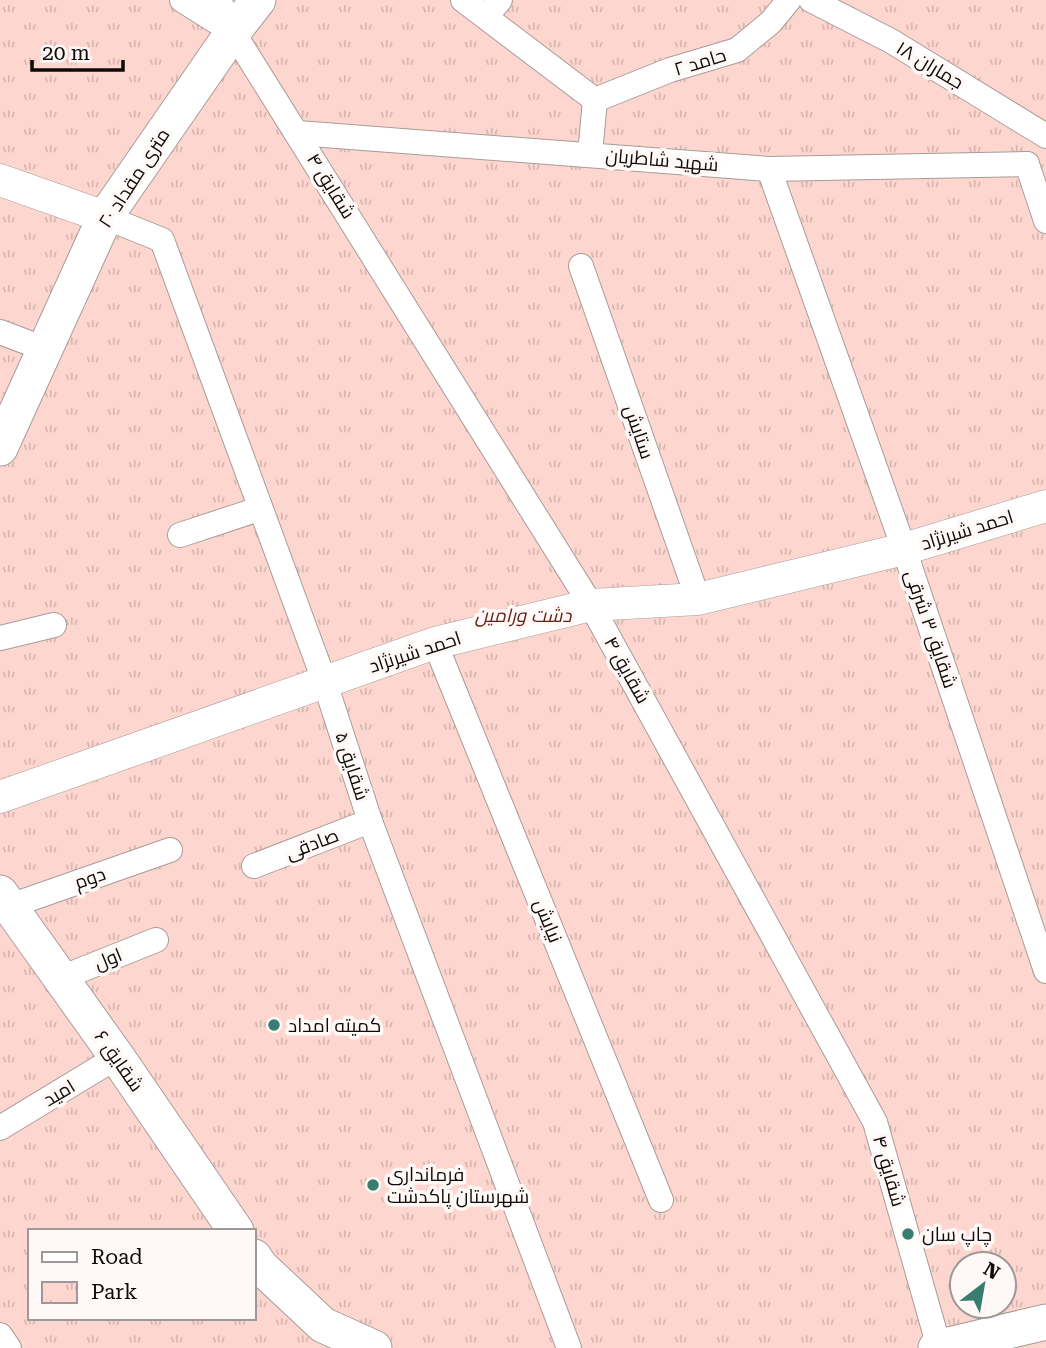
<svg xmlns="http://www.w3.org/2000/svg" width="1046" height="1348" viewBox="0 0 1046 1348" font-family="'Roboto Serif',Cairo,serif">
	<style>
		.park { fill: url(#park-tufts); fill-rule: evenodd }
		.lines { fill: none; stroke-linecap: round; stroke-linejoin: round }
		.minor-casing { stroke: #a99b98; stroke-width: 26 }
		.tertiary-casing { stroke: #a99b98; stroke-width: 33 }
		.secondary-casing { stroke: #a99b98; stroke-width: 37 }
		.minor { stroke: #fff; stroke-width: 24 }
		.tertiary { stroke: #fff; stroke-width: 32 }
		.secondary { stroke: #fff; stroke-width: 35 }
		.poi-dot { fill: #387d72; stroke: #fef8f7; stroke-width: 2.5 }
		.labels { text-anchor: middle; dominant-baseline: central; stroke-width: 7; stroke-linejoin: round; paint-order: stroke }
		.street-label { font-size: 19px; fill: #0f0a09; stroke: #fef8f7 }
		.park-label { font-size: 19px; font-style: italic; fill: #642217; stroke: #fef8f7 }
		.poi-label { font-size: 19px; fill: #0f0a09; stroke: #fef8f7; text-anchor: start }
	</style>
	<defs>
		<pattern id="park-tufts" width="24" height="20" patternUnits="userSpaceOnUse" patternTransform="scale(1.75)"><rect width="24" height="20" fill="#fdd7cf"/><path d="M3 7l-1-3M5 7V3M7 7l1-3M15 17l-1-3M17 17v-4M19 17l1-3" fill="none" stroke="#d8b7b0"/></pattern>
	</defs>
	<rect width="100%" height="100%" fill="#fef8f7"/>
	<path class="park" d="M0 0H1046V1348H0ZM30 1231H254V1318H30ZM962 1264H1004V1306H962Z"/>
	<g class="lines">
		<defs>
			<g id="minor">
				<polyline points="182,0 233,32 591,605 875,1122 939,1347"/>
				<polyline points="463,0 595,100 590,154"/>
				<polyline points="811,0 891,41 1046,136"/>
				<polyline points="486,16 500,0"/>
				<polyline points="595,100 670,70 737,50 771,22 789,0"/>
				<polyline points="298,133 769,169 1027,164"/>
				<polyline points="1027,164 1046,221"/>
				<polyline points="769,169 904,549 1046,971"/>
				<polyline points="105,217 162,240 325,683 370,821 569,1348"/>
				<polyline points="581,266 698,599"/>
				<polyline points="0,332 45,349"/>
				<polyline points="180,535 259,509"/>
				<polyline points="0,638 54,625"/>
				<polyline points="435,643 661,1200"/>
				<polyline points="254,866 370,821"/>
				<polyline points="10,906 170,850"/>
				<polyline points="61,978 156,940"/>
				<polyline points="0,1128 117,1057"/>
				<polyline points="0,1335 9,1348"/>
			</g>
			<g id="tertiary">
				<polyline points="213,0 233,32"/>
				<polyline points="0,180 105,217"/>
				<polyline points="0,797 435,643 591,605 698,599 904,549 1046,506"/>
			</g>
			<g id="secondary">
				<polyline points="0,448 105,217 233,32 258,0"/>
				<polyline points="0,893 117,1057 236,1231"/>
				<polyline points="254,1257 260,1266 323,1325 374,1348"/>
				<polyline points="936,1348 1046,1322"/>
			</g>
		</defs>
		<use href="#minor" class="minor-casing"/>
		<use href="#tertiary" class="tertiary-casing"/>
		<use href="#secondary" class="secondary-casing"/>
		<use href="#minor" class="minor"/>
		<use href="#tertiary" class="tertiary"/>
		<use href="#secondary" class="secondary"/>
	</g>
	<g class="poi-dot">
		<circle cx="274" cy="1025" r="7"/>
		<circle cx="373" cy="1185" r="7"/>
		<circle cx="908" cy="1234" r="7"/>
	</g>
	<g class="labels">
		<g class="street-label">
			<text transform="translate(700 62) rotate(-17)">حامد ۲</text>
			<text transform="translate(930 65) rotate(31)">جماران ۱۸</text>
			<text transform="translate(662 160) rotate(5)">شهید شاطریان</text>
			<text transform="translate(134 178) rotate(-57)">۲۰ متری مقداد</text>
			<text transform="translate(331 186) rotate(58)">شقایق ۴</text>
			<text transform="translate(639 432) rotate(71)">ستایش</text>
			<text transform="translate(967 530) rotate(-17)">احمد شیرنژاد</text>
			<text transform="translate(931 629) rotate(71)">شقایق ۳ شرقی</text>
			<text transform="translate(415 652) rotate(-18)">احمد شیرنژاد</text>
			<text transform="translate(627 670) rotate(61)">شقایق ۴</text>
			<text transform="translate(352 766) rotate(72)">شقایق ۵</text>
			<text transform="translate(312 844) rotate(-21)">صادقی</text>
			<text transform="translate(90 878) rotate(-19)">دوم</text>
			<text transform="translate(548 921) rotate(68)">نیایش</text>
			<text transform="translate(108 959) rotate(-22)">اول</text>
			<text transform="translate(119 1061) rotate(55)">شقایق ۶</text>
			<text transform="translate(59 1093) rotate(-31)">امید</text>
			<text transform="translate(889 1171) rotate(74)">شقایق ۴</text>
		</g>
		<g class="park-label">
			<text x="523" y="615">دشت ورامین</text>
		</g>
		<g class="poi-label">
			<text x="288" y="1025">کمیته امداد</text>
			<text x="387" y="1174">فرمانداری<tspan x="387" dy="22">شهرستان پاکدشت</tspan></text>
			<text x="922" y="1234">چاپ سان</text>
		</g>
	</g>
	<rect x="28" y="1229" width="228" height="91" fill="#fef8f7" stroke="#9e9998" stroke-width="2"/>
	<rect x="42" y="1252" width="35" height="10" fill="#ffffff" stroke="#9e9998" stroke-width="2"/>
	<text x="91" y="1264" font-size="21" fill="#0f0a09">Road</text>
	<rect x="42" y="1282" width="35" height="21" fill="url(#park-tufts)" stroke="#9e9998" stroke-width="2"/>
	<text x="91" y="1299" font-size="21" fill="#0f0a09">Park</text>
	<g transform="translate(983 1285) rotate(31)"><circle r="33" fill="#fef8f7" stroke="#9e9998" stroke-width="2"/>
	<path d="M0-5L12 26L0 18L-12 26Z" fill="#387d72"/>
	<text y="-10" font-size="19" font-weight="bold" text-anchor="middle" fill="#0f0a09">N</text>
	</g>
	<path d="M32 60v10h91v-10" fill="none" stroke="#0f0a09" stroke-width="3.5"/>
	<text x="42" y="60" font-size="21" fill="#0f0a09" stroke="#fef8f7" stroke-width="5" paint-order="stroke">20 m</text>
</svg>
